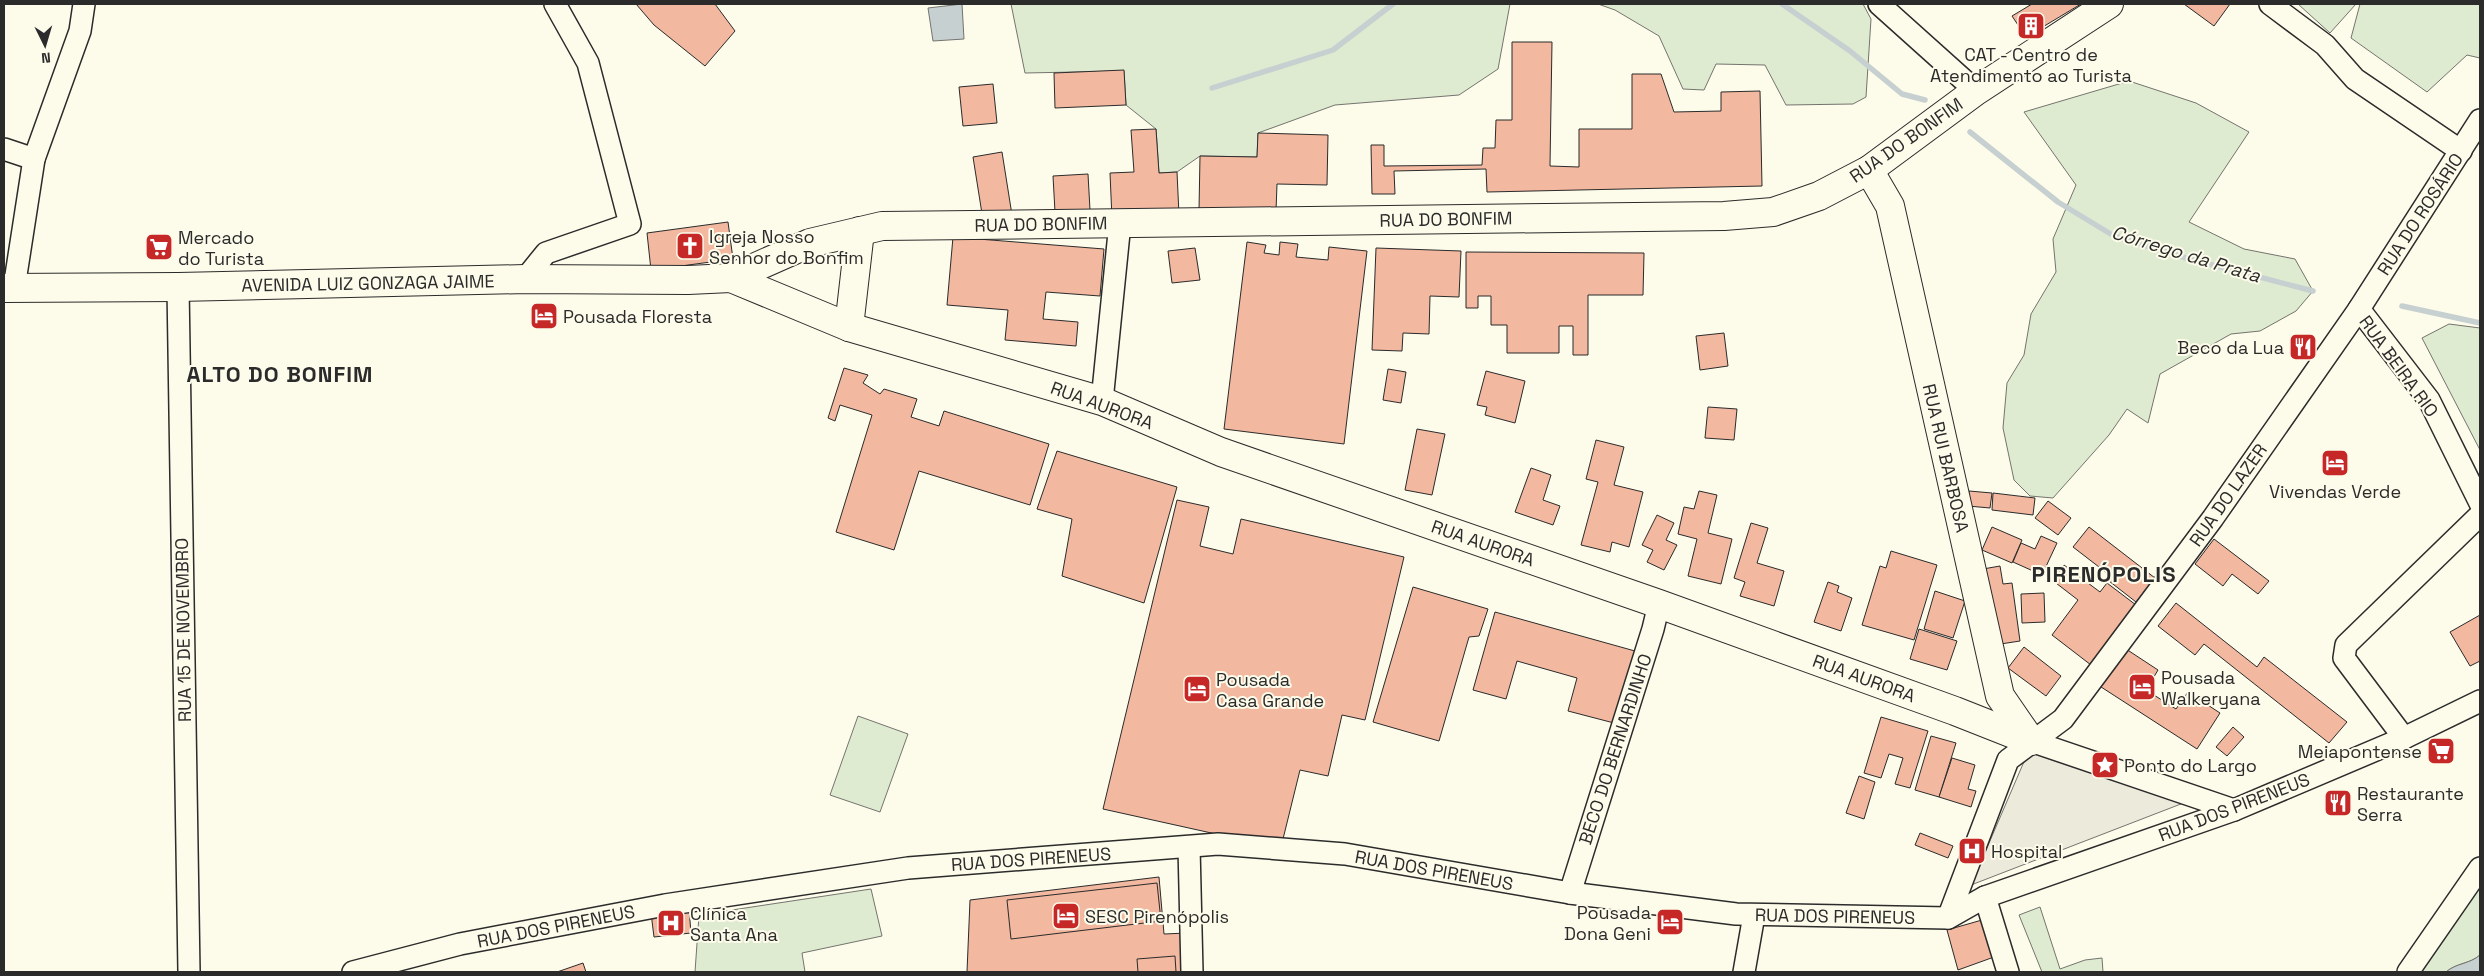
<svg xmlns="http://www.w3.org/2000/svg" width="2484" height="976" viewBox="0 0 2484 976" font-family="'Space Grotesk',sans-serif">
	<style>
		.green { fill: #deebd1; stroke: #74746e }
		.parking { fill: #eceadb; stroke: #74746e }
		.water { fill: #c7d0d0; stroke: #74746e }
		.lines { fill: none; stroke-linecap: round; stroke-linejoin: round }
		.stream { stroke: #c7d0d0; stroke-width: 5.5 }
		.building { fill: #f2b8a0; stroke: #2b2b2b }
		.minor-casing { stroke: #2b2b2b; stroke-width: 24 }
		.major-casing { stroke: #2b2b2b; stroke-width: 30 }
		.minor { stroke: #fdfbea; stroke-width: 21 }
		.major { stroke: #fdfbea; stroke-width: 28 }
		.labels { text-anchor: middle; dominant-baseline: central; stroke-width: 4; stroke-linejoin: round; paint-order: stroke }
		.poi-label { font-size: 18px; fill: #2b2b2b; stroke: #fdfbea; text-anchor: start }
		.street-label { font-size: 18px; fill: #2b2b2b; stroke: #fdfbea }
		.water-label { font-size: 19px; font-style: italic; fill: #2b2b2b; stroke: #fdfbea }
		.district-label { font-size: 22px; font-weight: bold; letter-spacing: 1px; fill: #2b2b2b; stroke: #fdfbea }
	</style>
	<rect width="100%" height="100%" fill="#fdfbea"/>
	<g class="green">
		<polygon points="1011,4 1510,4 1498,69 1459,95 1335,105 1258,133 1257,157 1200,156 1177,172 1159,173 1156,129 1126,105 1124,71 1025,73"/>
		<polygon points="1598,4 1863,4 1871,19 1866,97 1853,104 1786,105 1765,65 1716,64 1704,90 1683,89 1659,36 1615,10"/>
		<polygon points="2298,4 2356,4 2330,33"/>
		<polygon points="2360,4 2480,4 2480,58 2467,55 2427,92 2351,38"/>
		<polygon points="2129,81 2196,103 2249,132 2189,222 2244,249 2295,259 2313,291 2296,311 2260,331 2231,334 2160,374 2148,423 2127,409 2109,435 2053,498 2030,496 2014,480 2003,428 2007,383 2024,355 2031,314 2056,272 2053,239 2076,185 2024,112"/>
		<polygon points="2449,324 2480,328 2480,450 2422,338"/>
		<polygon points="858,716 908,734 880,812 830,795"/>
		<path d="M2480 868V955C2470 964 2456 963 2446 972H2408Z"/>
		<polygon points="871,889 882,936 802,953 805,972 695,972 699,915"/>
		<polygon points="2040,907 2060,969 2085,960 2102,958 2103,972 2042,972 2019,915"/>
	</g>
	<polygon class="parking" points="2029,750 2186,802 1971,885"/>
	<g class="water">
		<polygon points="962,4 964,39 933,41 928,8"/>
		<path d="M2480 955V972H2446C2456 963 2470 964 2480 955Z"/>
	</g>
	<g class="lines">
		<g class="stream">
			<polyline points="1782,4 1850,51 1902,94 1925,100"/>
			<polyline points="1212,88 1333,50 1393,4"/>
			<polyline points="1970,132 2058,202 2114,236 2186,258 2313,291"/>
			<polyline points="2402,306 2480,323"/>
		</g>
	</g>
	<g class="building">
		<polygon points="636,4 715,4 735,31 705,66 654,25"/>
		<polygon points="2032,4 2081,4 2026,37 2012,16"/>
		<polygon points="2184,4 2230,4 2214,26"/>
		<polygon points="1512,42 1552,42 1550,166 1579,167 1579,129 1632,129 1632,74 1661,74 1674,112 1721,111 1721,92 1760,91 1762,186 1487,192 1486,169 1394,171 1395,194 1372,194 1371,145 1384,145 1384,166 1482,165 1483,148 1495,148 1496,120 1512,120"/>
		<polygon points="1124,70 1126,105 1055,108 1054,73"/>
		<polygon points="993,84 997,123 963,126 959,87"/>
		<polygon points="1156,129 1159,173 1177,172 1179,215 1112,219 1110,173 1134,172 1131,130"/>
		<polygon points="1258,133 1328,135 1327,185 1277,184 1276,211 1199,210 1200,156 1257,157"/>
		<polygon points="1002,152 1012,215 983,220 973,157"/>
		<polygon points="1088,174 1090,210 1055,212 1053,176"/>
		<polygon points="728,222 733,259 651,270 647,233"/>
		<polygon points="953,237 1104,249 1100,296 1046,292 1043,319 1078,322 1076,346 1005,340 1008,310 947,305"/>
		<polygon points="1247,242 1266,245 1264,253 1279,255 1280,242 1298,244 1296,257 1328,260 1329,247 1367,251 1344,444 1224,429"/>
		<polygon points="1195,248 1200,280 1172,283 1168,251"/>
		<polygon points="1376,248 1461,251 1459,297 1430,296 1429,334 1403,333 1402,351 1372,350"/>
		<polygon points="1466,252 1644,253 1643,295 1588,295 1588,355 1573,355 1573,326 1559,326 1559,353 1507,353 1507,325 1491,325 1491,296 1478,296 1478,308 1466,308"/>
		<polygon points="1724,333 1728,366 1700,370 1696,336"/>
		<polygon points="844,368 868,375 863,383 880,394 884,389 917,399 911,417 939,426 944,411 1049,444 1030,505 919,471 894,550 836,532 872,415 840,405 835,421 828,418"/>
		<polygon points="1388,369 1406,372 1401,403 1383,400"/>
		<polygon points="1486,371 1525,381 1515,423 1485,415 1487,407 1477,405"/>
		<polygon points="1708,407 1737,409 1734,440 1705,438"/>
		<polygon points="1417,429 1445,434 1432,495 1405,490"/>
		<polygon points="1596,440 1624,447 1614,485 1643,492 1629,547 1612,542 1610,552 1581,545 1598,482 1586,479"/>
		<polygon points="1057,451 1177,487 1144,603 1062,576 1072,519 1037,509"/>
		<polygon points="1531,468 1551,475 1543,500 1560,506 1553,525 1515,512"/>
		<polygon points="1699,491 1717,495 1708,533 1732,539 1721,584 1688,576 1697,539 1678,534 1684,507 1694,509"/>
		<polygon points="1969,491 1992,493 1990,508 1968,506"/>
		<polygon points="1993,493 2035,498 2033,515 1992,510"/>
		<polygon points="1177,500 1209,507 1200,546 1233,554 1241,519 1404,557 1365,720 1342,715 1328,776 1300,770 1283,839 1234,838 1103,809"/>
		<polygon points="2048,501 2071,518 2058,535 2035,518"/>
		<polygon points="1657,515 1674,523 1666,540 1677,545 1664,570 1647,562 1653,550 1642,545"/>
		<polygon points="1751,523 1768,528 1757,563 1784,571 1774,606 1740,596 1745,582 1734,578"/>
		<polygon points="1992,527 2022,540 2012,563 1982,550"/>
		<polygon points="2089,527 2155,578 2136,602 2109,581 2112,577 2073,547"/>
		<polygon points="2041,536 2057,543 2042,575 2013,562 2021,543 2035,549"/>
		<polygon points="2214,539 2269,581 2258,594 2232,574 2223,586 2195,564"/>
		<polygon points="1891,551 1937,565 1914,640 1862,625 1880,566 1886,568"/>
		<polygon points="2064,565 2100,592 2107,583 2136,605 2091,665 2052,635 2078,600 2052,580"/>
		<polygon points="2000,566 2003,584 2012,583 2020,641 1994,645 1983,569"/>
		<polygon points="1828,582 1839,586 1837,592 1852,598 1841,631 1814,622"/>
		<polygon points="1413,587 1488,609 1479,636 1469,637 1439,741 1373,722"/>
		<polygon points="1935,591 1965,601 1953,638 1924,629"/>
		<polygon points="2044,593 2045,622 2022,623 2021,594"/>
		<polygon points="2176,603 2257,667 2264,657 2347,722 2329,743 2204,644 2195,655 2158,626"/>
		<polygon points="1495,612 1635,651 1614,723 1568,711 1577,678 1517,661 1506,699 1473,690"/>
		<polygon points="2480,615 2480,661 2470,666 2450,632"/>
		<polygon points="1919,629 1957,641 1947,670 1910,659"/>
		<polygon points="2024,647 2061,676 2046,696 2008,668"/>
		<polygon points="2123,647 2158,670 2146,690 2176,709 2188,692 2220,713 2197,749 2098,685"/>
		<polygon points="1881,717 1928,731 1910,788 1895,784 1903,758 1889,754 1881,778 1864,773"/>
		<polygon points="2233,727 2244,737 2227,756 2216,747"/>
		<polygon points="1931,736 1956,743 1939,797 1915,790"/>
		<polygon points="1952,758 1975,765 1968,789 1976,791 1971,807 1939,797"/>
		<polygon points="1859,776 1875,782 1864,819 1846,813"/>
		<polygon points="1920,833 1953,846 1948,858 1915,845"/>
		<polygon points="1159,877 1164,934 1187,933 1188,972 967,972 970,900"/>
		<polygon points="1157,883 1161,921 1011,939 1007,900"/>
		<polygon points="689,909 691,933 654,937 651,913"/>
		<polygon points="1982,920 1994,957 1958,970 1947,930"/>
		<polygon points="1175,956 1176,972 1138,972 1137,959"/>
		<polygon points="583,963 586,972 557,972"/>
	</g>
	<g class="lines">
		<defs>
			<g id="minor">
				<polyline points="1879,4 1976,91"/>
				<polyline points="2270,4 2325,45 2355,79 2461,151"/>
				<polyline points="4,149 34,159"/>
				<polyline points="525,279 546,253 630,224 588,63 555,4"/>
				<polyline points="178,287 189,972"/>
				<polyline points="14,288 34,159 80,31 84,4"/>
				<polyline points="2359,309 2429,400 2480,503"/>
				<polyline points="1102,401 1120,223"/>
				<polyline points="2404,738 2344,658 2346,645 2480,515"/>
				<polyline points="2031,741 2234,810"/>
				<polyline points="1189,847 1192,972"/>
				<polyline points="1570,893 1653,629 1659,604"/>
				<polyline points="1985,897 2008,972"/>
				<polyline points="1948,918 2008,760 2063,719 2213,518 2359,309 2480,120"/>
				<polyline points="353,972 460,944 665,905 908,868 1218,844 1345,854 1570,893 1736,914 1948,918 1985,897 2234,810 2404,738 2480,701"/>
				<polyline points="1744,972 1754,915"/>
				<polyline points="2408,972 2480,868"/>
			</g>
			<g id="major">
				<polyline points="1869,170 1890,206 2000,696 2031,741"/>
				<polyline points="731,278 849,327 1102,401 1221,452 1659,604 1955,711 2031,741"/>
				<polyline points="4,288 178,287 525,279 688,280 731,278 810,243 882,226 1724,216 1773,212 1819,196 1869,170 1976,91 2109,4"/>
				<polyline points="849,327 860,231"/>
			</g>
		</defs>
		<use href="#minor" class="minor-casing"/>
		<use href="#major" class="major-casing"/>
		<use href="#minor" class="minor"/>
		<use href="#major" class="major"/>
	</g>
	<defs>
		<symbol id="building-square" viewBox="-11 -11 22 22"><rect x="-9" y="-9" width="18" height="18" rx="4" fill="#c62828" stroke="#fdfbea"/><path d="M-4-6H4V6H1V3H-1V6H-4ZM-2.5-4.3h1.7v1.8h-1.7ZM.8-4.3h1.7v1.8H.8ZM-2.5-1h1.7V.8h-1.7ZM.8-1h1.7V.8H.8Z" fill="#fff"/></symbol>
		<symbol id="church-square" viewBox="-11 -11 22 22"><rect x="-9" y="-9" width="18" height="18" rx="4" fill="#c62828" stroke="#fdfbea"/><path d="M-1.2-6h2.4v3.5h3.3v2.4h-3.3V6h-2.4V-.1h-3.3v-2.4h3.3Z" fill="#fff"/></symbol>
		<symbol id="supermarket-square" viewBox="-11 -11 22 22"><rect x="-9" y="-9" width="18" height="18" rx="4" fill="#c62828" stroke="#fdfbea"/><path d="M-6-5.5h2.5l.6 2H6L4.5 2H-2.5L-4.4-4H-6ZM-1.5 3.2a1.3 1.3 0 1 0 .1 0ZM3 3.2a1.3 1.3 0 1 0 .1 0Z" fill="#fff"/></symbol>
		<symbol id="hotel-square" viewBox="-11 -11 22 22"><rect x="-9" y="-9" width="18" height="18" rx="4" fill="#c62828" stroke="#fdfbea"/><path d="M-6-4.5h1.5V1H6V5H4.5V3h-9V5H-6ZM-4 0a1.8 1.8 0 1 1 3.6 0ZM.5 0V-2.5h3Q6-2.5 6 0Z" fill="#fff"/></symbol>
		<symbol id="restaurant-square" viewBox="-11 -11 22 22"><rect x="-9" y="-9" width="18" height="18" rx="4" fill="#c62828" stroke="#fdfbea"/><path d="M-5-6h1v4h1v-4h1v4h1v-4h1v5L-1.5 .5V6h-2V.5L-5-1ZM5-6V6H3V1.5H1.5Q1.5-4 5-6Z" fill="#fff"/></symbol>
		<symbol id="sight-square" viewBox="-11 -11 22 22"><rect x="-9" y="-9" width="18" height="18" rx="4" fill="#c62828" stroke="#fdfbea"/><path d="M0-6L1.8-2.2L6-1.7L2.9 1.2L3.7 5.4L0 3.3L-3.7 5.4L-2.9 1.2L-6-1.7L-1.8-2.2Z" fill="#fff"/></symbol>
		<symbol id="hospital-square" viewBox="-11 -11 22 22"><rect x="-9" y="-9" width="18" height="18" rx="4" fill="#c62828" stroke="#fdfbea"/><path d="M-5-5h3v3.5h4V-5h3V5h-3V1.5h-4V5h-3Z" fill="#fff"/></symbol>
	</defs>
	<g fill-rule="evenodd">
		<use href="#building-square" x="2015" y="10" width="32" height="32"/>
		<use href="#church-square" x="674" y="230" width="32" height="32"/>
		<use href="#supermarket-square" x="143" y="231" width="32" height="32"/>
		<use href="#hotel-square" x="528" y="300" width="32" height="32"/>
		<use href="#restaurant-square" x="2287" y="331" width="32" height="32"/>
		<use href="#hotel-square" x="2319" y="447" width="32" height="32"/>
		<use href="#hotel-square" x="2126" y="671" width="32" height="32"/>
		<use href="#hotel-square" x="1181" y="673" width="32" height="32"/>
		<use href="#supermarket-square" x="2425" y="735" width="32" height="32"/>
		<use href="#sight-square" x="2089" y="749" width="32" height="32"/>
		<use href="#restaurant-square" x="2322" y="787" width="32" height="32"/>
		<use href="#hospital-square" x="1956" y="835" width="32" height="32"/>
		<use href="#hotel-square" x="1050" y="900" width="32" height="32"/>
		<use href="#hotel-square" x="1654" y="906" width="32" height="32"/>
		<use href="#hospital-square" x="655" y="907" width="32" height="32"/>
	</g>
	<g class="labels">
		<g class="poi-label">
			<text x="2031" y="54" text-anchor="middle">CAT - Centro de<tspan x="2031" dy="21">Atendimento ao Turista</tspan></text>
			<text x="709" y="236">Igreja Nosso<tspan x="709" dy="21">Senhor do Bonfim</tspan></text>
			<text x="178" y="237">Mercado<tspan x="178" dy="21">do Turista</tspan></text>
			<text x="563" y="316">Pousada Floresta</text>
			<text x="2284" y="347" text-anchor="end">Beco da Lua</text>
			<text x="2335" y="491" text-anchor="middle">Vivendas Verde</text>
			<text x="2161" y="677">Pousada<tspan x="2161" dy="21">Walkeryana</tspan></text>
			<text x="1216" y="679">Pousada<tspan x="1216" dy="21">Casa Grande</tspan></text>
			<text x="2422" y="751" text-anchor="end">Meiapontense</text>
			<text x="2124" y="765">Ponto do Largo</text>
			<text x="2357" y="793">Restaurante<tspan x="2357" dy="21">Serra</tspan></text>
			<text x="1991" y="851">Hospital</text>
			<text x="1651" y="912" text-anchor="end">Pousada<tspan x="1651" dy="21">Dona Geni</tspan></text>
			<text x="690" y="913">Clínica<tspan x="690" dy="21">Santa Ana</tspan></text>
			<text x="1085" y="916">SESC Pirenópolis</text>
		</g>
		<g class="street-label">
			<text transform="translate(1906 140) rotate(-35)">RUA DO BONFIM</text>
			<text transform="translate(2420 214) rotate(-57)">RUA DO ROSÁRIO</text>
			<text transform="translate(1446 219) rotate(-1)">RUA DO BONFIM</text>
			<text transform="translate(1041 224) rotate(-1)">RUA DO BONFIM</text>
			<text transform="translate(368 283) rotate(-1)">AVENIDA LUIZ GONZAGA JAIME</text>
			<text transform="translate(2399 366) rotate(54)">RUA BEIRA RIO</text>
			<text transform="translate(1102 405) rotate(20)">RUA AURORA</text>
			<text transform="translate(1946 458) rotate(77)">RUA RUI BARBOSA</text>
			<text transform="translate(2228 495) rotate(-55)">RUA DO LAZER</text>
			<text transform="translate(1483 543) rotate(19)">RUA AURORA</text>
			<text transform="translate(183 630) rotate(-91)">RUA 15 DE NOVEMBRO</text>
			<text transform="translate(1864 678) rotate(20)">RUA AURORA</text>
			<text transform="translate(1615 749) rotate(-72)">BECO DO BERNARDINHO</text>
			<text transform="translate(2234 807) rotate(-21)">RUA DOS PIRENEUS</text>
			<text transform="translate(1031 859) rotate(-4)">RUA DOS PIRENEUS</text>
			<text transform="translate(1434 870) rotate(10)">RUA DOS PIRENEUS</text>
			<text transform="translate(1835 916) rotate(1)">RUA DOS PIRENEUS</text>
			<text transform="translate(556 926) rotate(-11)">RUA DOS PIRENEUS</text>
		</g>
		<g class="water-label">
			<text transform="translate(2186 254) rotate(17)">Córrego da Prata</text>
		</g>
		<g class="district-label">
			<text x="280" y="374">ALTO DO BONFIM</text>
			<text x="2104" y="574">PIRENÓPOLIS</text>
		</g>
	</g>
	<rect width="2484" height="976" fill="none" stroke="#2b2b2b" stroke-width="10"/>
	<g transform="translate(45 45) rotate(175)" stroke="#fdfbea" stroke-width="4" paint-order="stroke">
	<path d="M0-4L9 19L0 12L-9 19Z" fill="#2b2b2b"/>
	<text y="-8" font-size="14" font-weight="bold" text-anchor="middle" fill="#2b2b2b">N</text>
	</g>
</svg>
